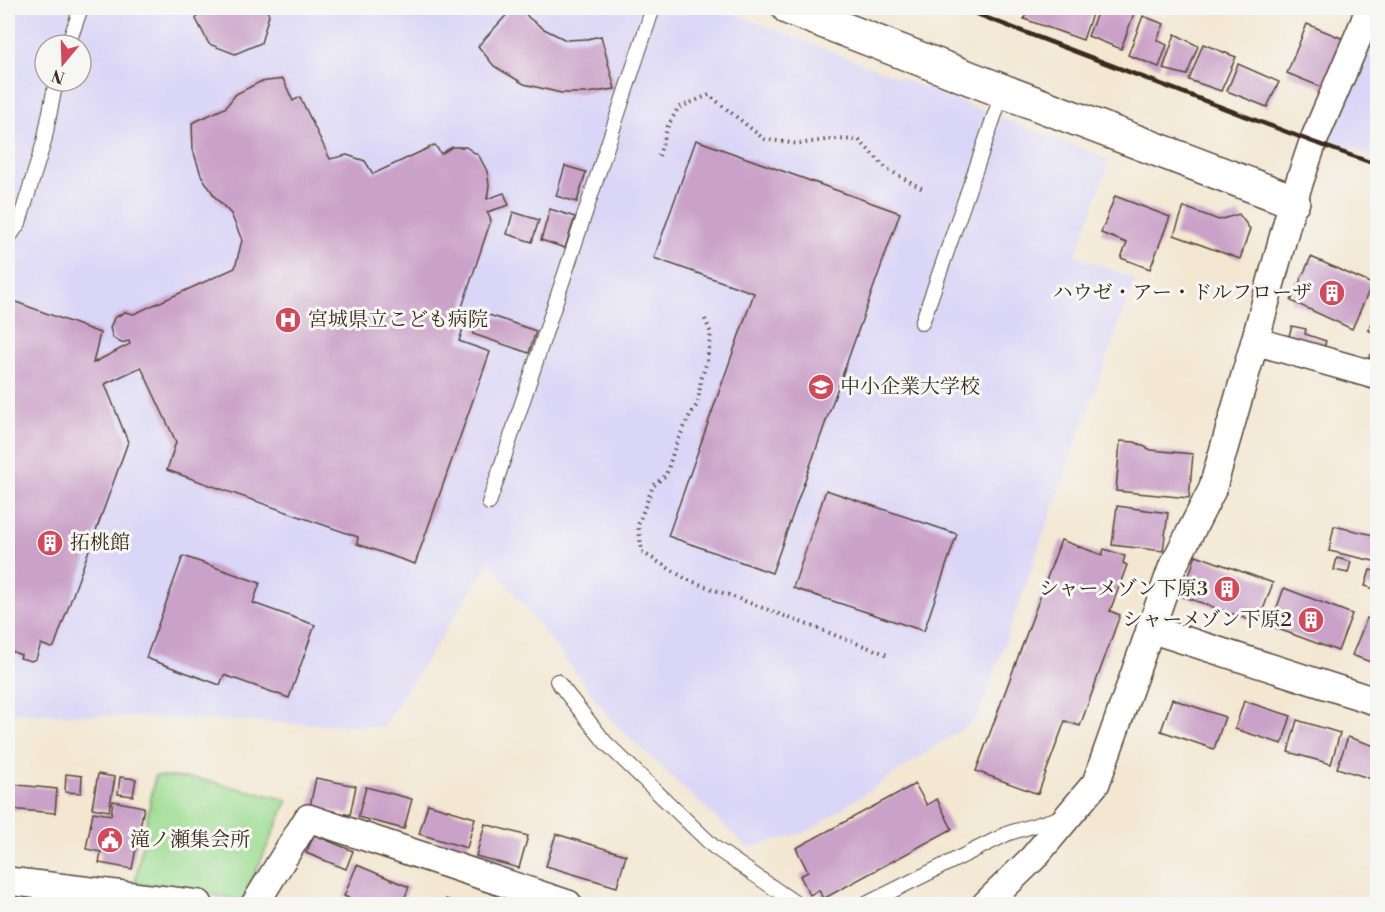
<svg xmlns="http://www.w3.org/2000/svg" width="1385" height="912" viewBox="0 0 1385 912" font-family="'Libre Bodoni','Noto Serif JP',serif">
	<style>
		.built { fill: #dad6f7; fill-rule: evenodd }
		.green { fill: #9edd93; stroke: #6c8458; stroke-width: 1.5 }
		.building { fill: #caa1c8 }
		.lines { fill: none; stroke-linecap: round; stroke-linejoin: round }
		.service-casing { stroke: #574639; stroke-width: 16 }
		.minor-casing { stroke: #574639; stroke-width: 30 }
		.tertiary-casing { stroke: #574639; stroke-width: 36 }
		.path { stroke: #574639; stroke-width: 4; stroke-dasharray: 1.5 4.5; stroke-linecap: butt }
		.service { stroke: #fff; stroke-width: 14 }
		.minor { stroke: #fff; stroke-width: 27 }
		.tertiary { stroke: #fff; stroke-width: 33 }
		.rail { stroke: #3b2a1e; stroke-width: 4.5 }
		.labels { text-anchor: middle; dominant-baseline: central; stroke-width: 6; stroke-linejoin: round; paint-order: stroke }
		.poi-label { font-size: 20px; fill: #3b2a1e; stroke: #f6f6f2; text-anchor: start }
	</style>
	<rect width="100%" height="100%" fill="#f6f6f2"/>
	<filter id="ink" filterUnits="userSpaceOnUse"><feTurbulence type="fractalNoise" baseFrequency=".0167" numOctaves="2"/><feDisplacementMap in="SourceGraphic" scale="12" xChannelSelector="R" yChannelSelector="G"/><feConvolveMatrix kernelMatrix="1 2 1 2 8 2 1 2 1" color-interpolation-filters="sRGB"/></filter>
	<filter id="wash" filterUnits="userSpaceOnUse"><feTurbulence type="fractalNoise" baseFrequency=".008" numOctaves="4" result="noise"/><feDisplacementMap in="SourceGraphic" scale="24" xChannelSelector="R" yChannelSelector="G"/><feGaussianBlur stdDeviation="1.35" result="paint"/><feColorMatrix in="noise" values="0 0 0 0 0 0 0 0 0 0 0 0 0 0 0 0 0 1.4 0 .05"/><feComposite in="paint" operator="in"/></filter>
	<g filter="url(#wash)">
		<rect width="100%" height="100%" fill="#f3e7d2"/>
		<g class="built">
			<path d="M8 8H720L1110 160 1076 256 1135 279 978 718 809 831 748 848 615 724 490 562 383 727 8 712ZM45 45H81V81H45Z"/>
			<polygon points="1369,30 1377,33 1377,158 1330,140"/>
		</g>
		<polygon class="green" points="155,776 200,779 288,800 243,900 135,883"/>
		<g id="blocks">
			<g class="building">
				<polygon points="201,8 266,8 269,15 261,43 235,54 209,44 196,19"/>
				<polygon points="513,8 521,8 529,18 544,29 566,40 587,39 601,36 615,89 586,93 561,93 524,84 494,66 478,46"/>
				<polygon points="1028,8 1094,8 1083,40 1024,19"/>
				<polygon points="1099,8 1136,8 1121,49 1088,36"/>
				<polygon points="1143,16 1164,24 1157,40 1167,45 1159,67 1128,55"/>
				<polygon points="1307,24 1346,40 1326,89 1287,73"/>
				<polygon points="1175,34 1198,46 1187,75 1163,69"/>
				<polygon points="1203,44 1236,57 1221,91 1189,80"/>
				<polygon points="1238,64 1279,82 1267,107 1227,91"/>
				<polygon points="283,79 293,101 300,97 330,159 347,155 365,161 373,174 435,145 441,154 452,147 466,147 479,156 487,171 489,185 487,199 504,193 509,205 487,212 491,220 461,310 468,313 459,341 490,352 415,564 357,544 358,537 167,470 176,442 141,367 105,384 128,442 54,647 51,648 41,644 36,659 31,661 20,658 21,655 8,650 8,299 100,333 93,363 130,344 129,341 121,343 113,338 110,328 114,318 125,312 134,314 235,268 242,240 231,214 215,197 201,175 193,150 192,123 225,108 236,94 260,82"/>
				<polygon points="696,140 900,213 772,573 668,536 754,293 654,258"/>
				<polygon points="565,166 586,172 577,202 556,196"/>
				<polygon points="1115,196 1170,217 1150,269 1121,258 1127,243 1101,233"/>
				<polygon points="1184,207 1219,220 1239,214 1250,229 1240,259 1174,235"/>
				<polygon points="550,209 575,217 565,248 541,240"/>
				<polygon points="513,212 539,220 532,242 507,234"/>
				<polygon points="1311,257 1372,284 1352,329 1291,301"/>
				<polygon points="1378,309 1378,335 1368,330"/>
				<polygon points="480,312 536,331 529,353 473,334"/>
				<polygon points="1292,326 1306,329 1305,334 1326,341 1324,347 1289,336"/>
				<polygon points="1370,355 1378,357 1378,363 1368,361"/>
				<polygon points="1120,441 1135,442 1151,450 1193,454 1189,498 1116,491"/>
				<polygon points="826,490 957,534 924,631 793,588"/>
				<polygon points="1117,506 1168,513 1163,551 1112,545"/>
				<polygon points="1334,526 1378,536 1378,562 1329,551"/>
				<polygon points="1061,540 1102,555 1104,549 1125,556 1123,563 1127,565 1110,611 1120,615 1080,726 1065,721 1038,794 976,771"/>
				<polygon points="1196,555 1273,583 1258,623 1182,596"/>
				<polygon points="183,556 260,583 253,603 315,625 289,698 224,675 220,685 146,658"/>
				<polygon points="1337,558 1351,562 1348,573 1334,570"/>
				<polygon points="1370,570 1378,572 1378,590 1365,586"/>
				<polygon points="1284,588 1352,614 1338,651 1270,626"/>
				<polygon points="1367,618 1378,622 1378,665 1352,655"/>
				<polygon points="1172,699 1225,717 1214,749 1161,731"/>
				<polygon points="1244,701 1291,716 1282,744 1235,729"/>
				<polygon points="1297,720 1340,733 1331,764 1288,752"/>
				<polygon points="1348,737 1378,747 1378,781 1337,768"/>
				<polygon points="66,774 82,776 81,793 65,792"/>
				<polygon points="98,774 115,777 109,811 92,808"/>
				<polygon points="120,777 136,779 133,796 118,794"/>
				<polygon points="316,778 356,786 350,815 310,806"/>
				<polygon points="8,784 57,789 55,813 8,809"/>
				<polygon points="915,784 927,805 937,799 952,829 823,899 819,890 810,895 800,876 808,872 796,848"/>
				<polygon points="366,787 412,799 404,829 358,817"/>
				<polygon points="113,801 144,807 132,869 99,863 101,852 86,849 93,812 111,815"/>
				<polygon points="428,804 475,818 467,848 419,834"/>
				<polygon points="485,824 528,836 519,868 476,856"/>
				<polygon points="556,834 626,855 617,887 546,866"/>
				<polygon points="314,835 353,851 346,869 306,853"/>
				<polygon points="357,865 409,887 402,904 363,904 344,896"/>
				<polygon points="412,899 427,904 410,904"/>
				<polygon points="446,899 460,904 445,904"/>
			</g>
		</g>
	</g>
	<g filter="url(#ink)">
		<use href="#blocks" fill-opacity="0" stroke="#574639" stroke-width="1.5"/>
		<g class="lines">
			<defs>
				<g id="service">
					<polyline points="68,45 81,8"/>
					<polyline points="8,239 19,223 44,142 56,81"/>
					<polyline points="922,323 1003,91"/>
					<polyline points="489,503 653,8"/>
					<polyline points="557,681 605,742 714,847 797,904"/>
					<polyline points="866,904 1009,833 1062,817"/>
				</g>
				<g id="minor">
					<polyline points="1255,341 1378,376"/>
					<polyline points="1150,629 1378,702"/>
					<polyline points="8,881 199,904"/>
					<polyline points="255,904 308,818 568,904"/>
					<polyline points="986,904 1033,858 1096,783 1172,568 1212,490 1255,341 1293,201 1313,142 1364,23 1369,8"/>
				</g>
				<polyline id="tertiary" points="789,8 1003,91 1293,201"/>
			</defs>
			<use href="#service" class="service-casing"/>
			<use href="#minor" class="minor-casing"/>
			<use href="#tertiary" class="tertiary-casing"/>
			<g class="path">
				<polyline points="659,156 668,126 678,108 709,95 764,139 798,144 832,139 859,140 887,169 923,189"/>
				<polyline points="705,319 711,333 707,361 701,380 698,403 689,417 676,444 666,475 653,486 638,525 642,552 686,579 888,655"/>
			</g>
			<use href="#service" class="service"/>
			<use href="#minor" class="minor"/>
			<use href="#tertiary" class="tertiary"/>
			<polyline class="rail" points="961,8 1313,142 1378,165"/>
		</g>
	</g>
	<defs>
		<symbol id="building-disc" viewBox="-11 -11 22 22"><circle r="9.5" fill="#d1495b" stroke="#f6f6f2"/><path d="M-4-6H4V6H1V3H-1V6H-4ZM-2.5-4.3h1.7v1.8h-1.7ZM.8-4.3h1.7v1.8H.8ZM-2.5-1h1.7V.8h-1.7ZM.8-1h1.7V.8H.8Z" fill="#fff"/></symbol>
		<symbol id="hospital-disc" viewBox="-11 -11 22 22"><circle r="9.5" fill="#d1495b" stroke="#f6f6f2"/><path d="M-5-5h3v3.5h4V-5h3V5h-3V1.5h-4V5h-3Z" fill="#fff"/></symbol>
		<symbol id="school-disc" viewBox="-11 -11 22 22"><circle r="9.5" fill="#d1495b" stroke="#f6f6f2"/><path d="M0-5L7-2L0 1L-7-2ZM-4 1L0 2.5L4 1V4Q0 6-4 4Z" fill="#fff"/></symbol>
		<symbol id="civic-disc" viewBox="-11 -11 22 22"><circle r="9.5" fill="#d1495b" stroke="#f6f6f2"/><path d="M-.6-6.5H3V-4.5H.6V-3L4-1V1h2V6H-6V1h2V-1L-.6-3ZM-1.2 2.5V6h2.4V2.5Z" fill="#fff"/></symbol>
	</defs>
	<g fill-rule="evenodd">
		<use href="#building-disc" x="1317" y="278" width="30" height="30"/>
		<use href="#hospital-disc" x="273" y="305" width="30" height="30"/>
		<use href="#school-disc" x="806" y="372" width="30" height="30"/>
		<use href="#building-disc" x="35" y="528" width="30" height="30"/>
		<use href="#building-disc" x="1212" y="574" width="30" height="30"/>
		<use href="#building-disc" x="1296" y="605" width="30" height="30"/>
		<use href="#civic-disc" x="95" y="825" width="30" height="30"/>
	</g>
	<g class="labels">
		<g class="poi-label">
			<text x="1312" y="293" text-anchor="end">ハウゼ・アー・ドルフローザ</text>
			<text x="308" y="320">宮城県立こども病院</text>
			<text x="840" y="387">中小企業大学校</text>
			<text x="70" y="543">拓桃館</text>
			<text x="1208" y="589" text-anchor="end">シャーメゾン下原3</text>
			<text x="1292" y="620" text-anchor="end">シャーメゾン下原2</text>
			<text x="130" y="840">滝ノ瀬集会所</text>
		</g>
	</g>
	<rect width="1385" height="912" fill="none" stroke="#f6f6f2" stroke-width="30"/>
	<g transform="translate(63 63) rotate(199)"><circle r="28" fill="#f6f6f2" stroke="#aba49d" stroke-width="1.5"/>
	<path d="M0-4.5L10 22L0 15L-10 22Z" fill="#d1495b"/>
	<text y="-9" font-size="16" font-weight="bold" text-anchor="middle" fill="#3b2a1e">N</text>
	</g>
</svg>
